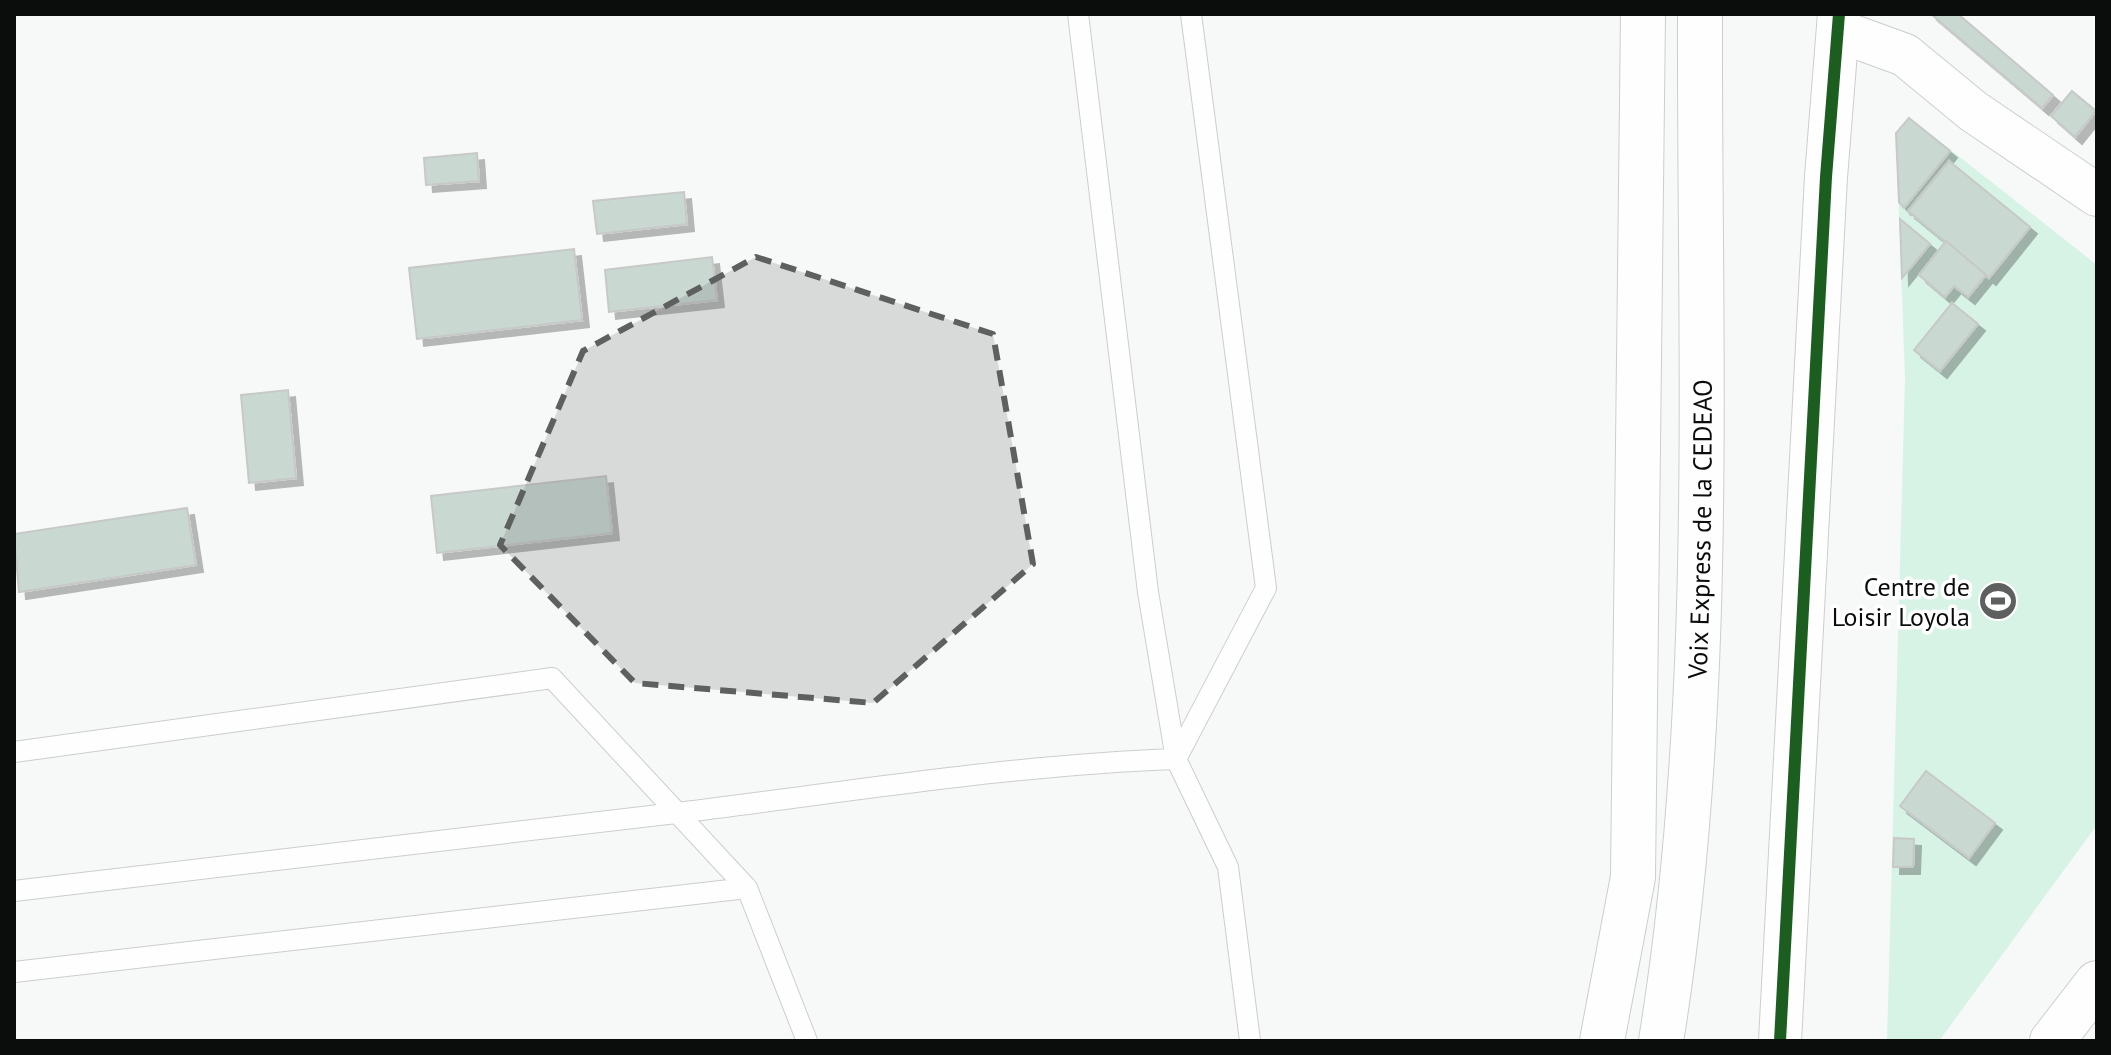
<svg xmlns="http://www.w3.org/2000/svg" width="2111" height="1055" viewBox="0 0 2111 1055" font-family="'PT Sans',sans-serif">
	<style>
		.green { fill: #d7f3e6 }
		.building { fill: #c9d9d2; stroke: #c7c9c8; stroke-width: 2; filter: url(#shadow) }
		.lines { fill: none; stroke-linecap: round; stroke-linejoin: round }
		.lane-casing { stroke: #cccecd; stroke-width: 22 }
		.street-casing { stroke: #cccecd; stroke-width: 44 }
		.secondary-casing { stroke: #cccecd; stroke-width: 46 }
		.primary-casing { stroke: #cccecd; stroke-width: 46 }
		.lane { stroke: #fefefe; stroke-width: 20 }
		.street { stroke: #fefefe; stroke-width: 42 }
		.secondary { stroke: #fefefe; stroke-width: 44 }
		.primary { stroke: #fefefe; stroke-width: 44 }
		.cycleway-casing { stroke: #fff; stroke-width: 17 }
		.cycleway { stroke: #1b5e20; stroke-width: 12 }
		.marked { fill: #5d605f; fill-opacity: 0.2; stroke: #5d605f; stroke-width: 6; stroke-dasharray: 16 10; stroke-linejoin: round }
		.labels { text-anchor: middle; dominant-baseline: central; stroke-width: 7; stroke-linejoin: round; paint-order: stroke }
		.street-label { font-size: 26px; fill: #0b0d0c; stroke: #fff }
		.poi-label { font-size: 26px; fill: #0b0d0c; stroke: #fff; text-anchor: end }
	</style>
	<defs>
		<filter id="shadow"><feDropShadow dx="7" dy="7" stdDeviation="0" flood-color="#0004"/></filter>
	</defs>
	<rect width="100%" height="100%" fill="#f6f9f8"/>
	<polygon class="green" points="1909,117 2097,265 2097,825 1939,1041 1887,1041 1905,378 1896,133"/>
	<g class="building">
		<polygon points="1931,14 1958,14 2053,95 2042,108"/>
		<polygon points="2072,91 2096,111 2075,137 2051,116"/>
		<polygon points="1909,118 1950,151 1904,208 1899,202 1896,133"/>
		<polygon points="477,153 479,181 426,185 424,158"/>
		<polygon points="1949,161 2030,227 1989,278 1908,211"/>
		<polygon points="684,192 687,224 597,234 593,201"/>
		<polygon points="1900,219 1930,244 1902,278"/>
		<polygon points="1946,241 1986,275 1968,297 1954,286 1945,297 1919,275"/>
		<polygon points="574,249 582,320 417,339 409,268"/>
		<polygon points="712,257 717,300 609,312 605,270"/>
		<polygon points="1952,303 1978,324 1940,371 1914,350"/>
		<polygon points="288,390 296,478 249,483 241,395"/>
		<polygon points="606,476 612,533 437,553 431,496"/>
		<polygon points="187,508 196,565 19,592 14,534"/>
		<polygon points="1926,771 1995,823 1969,858 1900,806"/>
		<polygon points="1894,838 1914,839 1913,867 1893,867"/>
	</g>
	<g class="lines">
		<defs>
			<g id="lane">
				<polyline points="1191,14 1266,588 1176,759 1228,867 1250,1041"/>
				<polyline points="14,752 552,678 747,888 14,972"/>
				<polyline points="747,888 807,1041"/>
				<path d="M14 891C235 865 456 841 676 813 843 793 1008 765 1176 759L1148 592 1078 14"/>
			</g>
			<g id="street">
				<polyline points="1839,31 1905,55 1973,111 2097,195"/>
				<polyline points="1780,1041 1826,177 1839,14"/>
			</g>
			<polyline id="secondary" points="2052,1041 2097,983"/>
			<g id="primary">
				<polyline points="1602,1041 1633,877 1643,14"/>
				<path id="s1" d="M1661 1041C1716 703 1699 355 1700 14"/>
			</g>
		</defs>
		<use href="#lane" class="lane-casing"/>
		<use href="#street" class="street-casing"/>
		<use href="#secondary" class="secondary-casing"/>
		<use href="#primary" class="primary-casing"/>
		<use href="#lane" class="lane"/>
		<use href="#street" class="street"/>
		<use href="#secondary" class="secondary"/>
		<use href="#primary" class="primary"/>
		<defs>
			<polyline id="cycleway" points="1780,1041 1826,177 1839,14"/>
		</defs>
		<use href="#cycleway" class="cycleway-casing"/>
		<use href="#cycleway" class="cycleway"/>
	</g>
	<path class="marked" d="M756 257 993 334 1033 564 873 703 635 683 500 545 583 351Z"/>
	<defs>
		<symbol id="stadium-disc" viewBox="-11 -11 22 22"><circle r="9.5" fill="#5d605f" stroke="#fff"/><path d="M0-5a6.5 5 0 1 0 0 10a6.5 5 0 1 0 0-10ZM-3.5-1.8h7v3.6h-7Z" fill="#fff"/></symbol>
	</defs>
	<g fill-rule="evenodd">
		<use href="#stadium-disc" x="1976" y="579" width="44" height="44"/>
	</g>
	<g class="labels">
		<g class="street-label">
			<text stroke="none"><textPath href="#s1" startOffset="514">Voix Express de la CEDEAO</textPath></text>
		</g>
		<g class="poi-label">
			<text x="1970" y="586">Centre de<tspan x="1970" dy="30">Loisir Loyola</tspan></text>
		</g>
	</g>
	<rect width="2111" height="1055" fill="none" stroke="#0b0d0c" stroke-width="32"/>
</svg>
